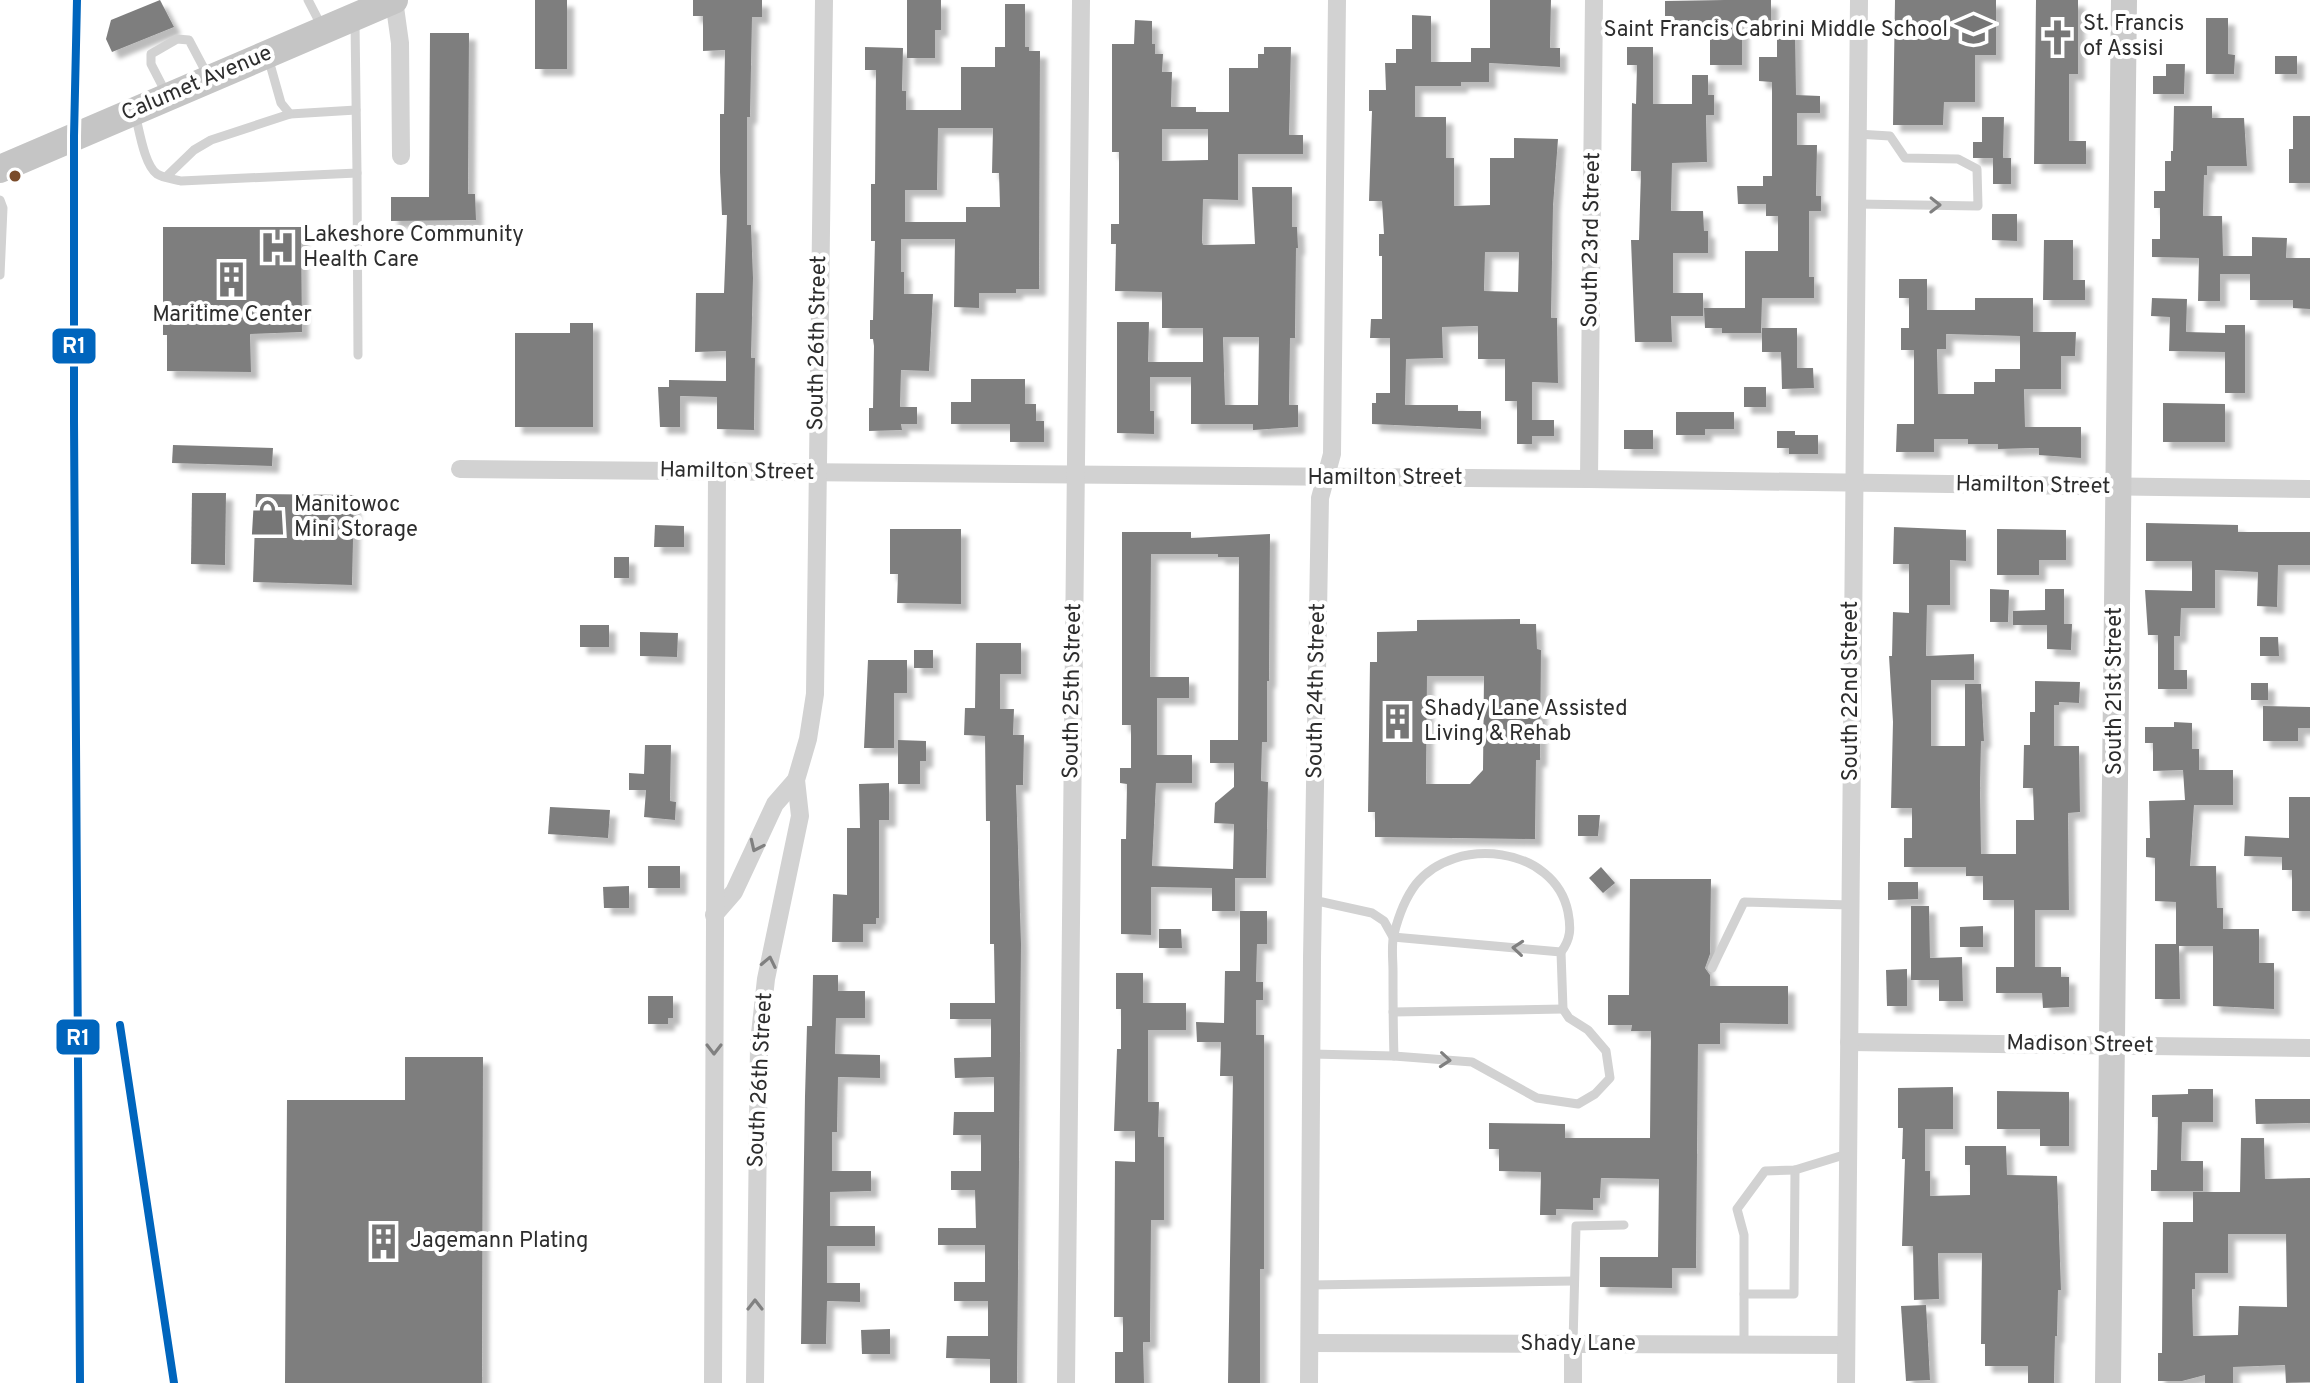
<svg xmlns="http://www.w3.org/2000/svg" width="2310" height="1383" viewBox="0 0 2310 1383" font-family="Overpass,sans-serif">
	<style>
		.building { fill: #7e7e7e; fill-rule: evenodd; filter: url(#shadow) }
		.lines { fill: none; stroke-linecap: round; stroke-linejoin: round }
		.lane { stroke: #d2d2d2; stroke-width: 9 }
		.street { stroke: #d2d2d2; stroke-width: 18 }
		.secondary { stroke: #cbcbcb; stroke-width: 26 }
		.primary { stroke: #c5c5c5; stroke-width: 28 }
		.rail-1-casing { stroke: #fff; stroke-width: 14 }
		.rail-1 { stroke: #0065bd; stroke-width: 8 }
		.oneway { stroke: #808080 }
		.bus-dot { fill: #7a4b2a; stroke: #fff; stroke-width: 3 }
		.labels { text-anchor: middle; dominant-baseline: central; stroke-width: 8; stroke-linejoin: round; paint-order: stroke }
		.poi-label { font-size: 22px; fill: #2d2d2d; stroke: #fff; text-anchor: start }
		.street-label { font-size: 22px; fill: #2d2d2d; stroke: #fff }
		.line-badge { stroke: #fff; stroke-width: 3 }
		.badge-label { font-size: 22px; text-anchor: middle; font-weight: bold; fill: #fff }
	</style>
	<defs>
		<filter id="shadow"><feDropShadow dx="7" dy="7" stdDeviation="2" flood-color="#0004"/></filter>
	</defs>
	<rect width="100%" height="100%" fill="#fff"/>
	<g class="building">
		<polygon points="160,0 174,27 112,52 106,39 111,20"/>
		<rect x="535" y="0" width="32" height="69"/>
		<polygon points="693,0 762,0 762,17 752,17 750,117 747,117 747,225 751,225 753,278 751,358 755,358 754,430 717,429 717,397 680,396 680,427 660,427 658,387 669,387 669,380 726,381 726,351 695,352 696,293 724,293 727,215 722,215 720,172 720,114 724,114 725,50 703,51 703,16 693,16"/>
		<polygon points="907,0 941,0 941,30 935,30 935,58 907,58"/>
		<path d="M1490 0H1551L1550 48H1560V67L1489 63V82H1461V86H1415V117H1446V158H1454V206L1490 205V158H1514V138L1558 139 1553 206 1551 318H1557L1558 383 1532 382V420H1554V436H1532V444H1517V401H1505V359H1478V326L1442 327 1443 358 1406 359 1405 405H1458V411H1481V429L1372 424V403H1376V393H1390V338H1370L1371 319H1382V256H1379V234H1384L1382 201H1369L1372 111H1369V90H1386L1385 63H1396V49H1412V15L1431 16V62H1471V48H1490ZM1485 252H1519L1518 292 1484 291Z"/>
		<polygon points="1724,0 1771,0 1771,26 1742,26 1742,65 1710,65 1710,26 1665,26 1665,1"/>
		<polygon points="1895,0 1996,0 1996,55 1975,55 1975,102 1944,102 1943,125 1893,125"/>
		<polygon points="2036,0 2078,0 2078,74 2069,74 2069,141 2086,141 2086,164 2034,164"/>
		<path d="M1005 4H1025V47H1029V51H1040L1039 289H1016V293H979V308L954 307 955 239H901V272H904V294H933L929 371 901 370 900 407H917V424H901L902 430 869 431V408H873L874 346 873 339H870V320H873L875 241H871V184H875L876 70H865V47L903 48 902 91H906V110H961V67H995V47H1005ZM938 128H993L992 173H999L1000 207H966V222H905V190H937Z"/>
		<polygon points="2206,18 2228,18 2228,54 2235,55 2234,74 2206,74"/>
		<path d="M1135 20 1152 21V44H1155V54H1163L1162 72H1172L1171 107H1196V112H1229V68H1258V54H1264V47H1291L1289 135H1303V154H1238V200L1203 199 1202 242 1203 245 1255 244 1252 187H1292V227H1297L1298 248H1296L1295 338H1290L1289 405H1298V427L1253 430V424H1191V377H1150V411H1154V434L1117 433V322H1149L1148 362H1203V328H1162V292L1115 291 1116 244H1111V224H1119V152H1112V44H1134ZM1162 129H1208V160L1162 161ZM1223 337H1259L1258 405H1225Z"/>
		<polygon points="1795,29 1796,95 1820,96 1820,113 1797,113 1797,145 1817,145 1816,196 1821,196 1821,211 1809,211 1809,277 1814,277 1814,298 1762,298 1761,333 1722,333 1722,328 1705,328 1704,308 1745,308 1745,251 1778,251 1778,216 1766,216 1766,204 1738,204 1737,186 1763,186 1763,176 1772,176 1772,82 1759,81 1759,57 1777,57 1777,30"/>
		<polygon points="430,33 469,33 468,194 475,194 476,220 391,221 391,197 429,197"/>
		<polygon points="1627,47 1653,47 1653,104 1692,104 1692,75 1708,75 1708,95 1714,95 1714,115 1706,115 1707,162 1672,163 1671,211 1703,211 1704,231 1708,231 1708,253 1673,253 1673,293 1703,293 1703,316 1671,316 1672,342 1635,342 1631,240 1639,240 1641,171 1631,171 1632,103 1636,104 1637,65 1627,65"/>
		<rect x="2275" y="56" width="22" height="18"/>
		<polygon points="2166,64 2185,64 2184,94 2153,94 2153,76 2166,76"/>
		<polygon points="2174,106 2212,106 2212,118 2244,118 2247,166 2207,166 2207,175 2204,175 2203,216 2222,216 2223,256 2252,256 2252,237 2287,238 2286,258 2310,258 2310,309 2293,308 2293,300 2250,300 2250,274 2220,274 2220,301 2198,301 2199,258 2152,257 2152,239 2160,239 2160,208 2154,208 2154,191 2165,191 2165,161 2171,161 2171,151 2173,151"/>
		<polygon points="2293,116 2310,116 2310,183 2289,183 2289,149 2293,149"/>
		<polygon points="1982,117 2004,117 2003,158 2011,158 2011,184 1993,184 1993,158 1973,158 1973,142 1982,142"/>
		<polygon points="1992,214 2017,214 2017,241 1992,240"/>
		<polygon points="163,227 301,227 302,332 250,334 251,372 167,371 167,335 163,335"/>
		<polygon points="2044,240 2073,240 2073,280 2085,280 2085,300 2043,300"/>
		<path d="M1899 279H1927V310H1975V298H2033V332H2076L2075 356H2061V389H2024L2025 427H2081V458L2039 455V448L1998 449V444H1968V439H1934V452H1896L1897 424H1914V350H1901V328H1909V298H1899ZM1946 334 2020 336V369H1995V382H1974V394H1938L1937 349H1946Z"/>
		<polygon points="2152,298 2187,299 2186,332 2225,333 2225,325 2245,325 2245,393 2225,393 2225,352 2169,351 2170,317 2151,316"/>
		<polygon points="570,323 593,323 593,427 515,427 515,333 570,333"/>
		<polygon points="1762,328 1797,328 1797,368 1813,368 1814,388 1782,389 1781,352 1762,352"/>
		<polygon points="971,379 1025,379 1025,404 1036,404 1036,421 1044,421 1044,442 1010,442 1010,424 951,424 951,402 971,402"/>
		<rect x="1744" y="387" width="22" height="20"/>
		<polygon points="2163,403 2225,404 2225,442 2163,442"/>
		<polygon points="1676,412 1734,412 1734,429 1705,429 1705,435 1676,435"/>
		<rect x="1624" y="430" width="29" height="19"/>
		<polygon points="1777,431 1795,431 1795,435 1818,435 1818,454 1789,454 1789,448 1777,448"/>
		<polygon points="173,445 273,448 272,466 172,463"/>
		<polygon points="192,493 226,493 225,565 191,564"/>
		<polygon points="256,494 354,495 352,585 253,582"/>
		<polygon points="2146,523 2238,525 2238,532 2310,532 2310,565 2278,565 2277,607 2257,606 2258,572 2215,570 2215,608 2181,608 2180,636 2174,636 2174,670 2187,670 2187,689 2158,689 2158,635 2148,635 2145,590 2192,591 2192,561 2146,561"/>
		<polygon points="655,525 684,526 684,547 654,547"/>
		<polygon points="1894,527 1966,530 1966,561 1950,560 1950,605 1927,605 1926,656 1974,654 1974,680 1931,680 1931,746 1965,746 1965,684 1981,684 1984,741 1981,741 1980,788 1981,854 2016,854 2016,820 2034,820 2033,788 2023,788 2024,745 2030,745 2030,712 2035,712 2035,681 2080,682 2079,703 2059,702 2059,705 2054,705 2054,746 2079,746 2080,812 2068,813 2069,910 2035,910 2035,967 2061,967 2061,977 2069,977 2069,1007 2043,1008 2042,993 1996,993 1996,967 2014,967 2014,900 1983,900 1983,876 1966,876 1966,867 1904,867 1904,838 1912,838 1912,808 1891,808 1893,722 1889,656 1892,656 1893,612 1909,613 1909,564 1893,564"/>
		<polygon points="890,529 961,529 961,604 897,603 898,574 890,574"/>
		<polygon points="1997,529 2066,530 2066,560 2039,560 2039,575 1997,575"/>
		<path d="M1122 532H1191V538L1270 534 1269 681H1267V742H1262L1261 781 1268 782 1266 878H1235V911H1212V888L1151 887V935L1121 934V839H1126L1127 784 1120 783V768H1131V725H1122ZM1151 554H1218V557H1239L1238 740H1210V763H1234V787L1215 803 1214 823 1234 824 1233 869 1152 866 1156 783H1192V755H1157V698H1189V677H1150Z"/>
		<rect x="614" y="557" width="15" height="21"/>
		<polygon points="1990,589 2009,590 2008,622 1990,622"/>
		<polygon points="2045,589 2064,589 2064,624 2072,624 2071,650 2047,649 2047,625 2013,625 2013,611 2045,610"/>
		<path d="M1520 619V624H1536L1537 649 1541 650 1540 760H1536L1535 839 1375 837V812H1368L1370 662H1377V632L1417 631V620ZM1427 676H1484L1483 770 1470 784H1426Z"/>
		<rect x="580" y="625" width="29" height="22"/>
		<polygon points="640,632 678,633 677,657 640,656"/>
		<polygon points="2260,637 2278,637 2279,656 2260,656"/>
		<polygon points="976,643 1021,643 1021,674 1000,674 1000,709 1014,709 1013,735 1024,735 1023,785 1016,785 1021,944 1017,1383 990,1383 990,1359 946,1358 947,1336 988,1336 988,1301 954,1301 954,1282 985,1282 985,1245 938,1245 938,1228 976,1228 975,1190 951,1190 951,1171 981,1171 981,1135 953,1135 954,1112 994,1112 994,1077 955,1078 954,1058 991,1057 991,1019 950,1019 950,1003 995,1003 994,944 990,944 990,821 986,821 985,736 964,735 965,708 975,708"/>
		<rect x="914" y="650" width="19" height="18"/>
		<polygon points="868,660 907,660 907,693 894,693 894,748 864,748"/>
		<rect x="2251" y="683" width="17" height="17"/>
		<polygon points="2263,706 2310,707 2310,728 2298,728 2298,741 2263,741"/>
		<polygon points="2174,722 2192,723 2192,749 2199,749 2199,770 2233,770 2233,805 2194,805 2190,866 2216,866 2217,908 2223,908 2223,929 2259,929 2259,963 2274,963 2274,1009 2213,1006 2213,946 2179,946 2180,999 2155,999 2155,944 2176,944 2176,902 2155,901 2155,858 2146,857 2146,838 2150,838 2149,801 2185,800 2183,770 2153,771 2153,743 2145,743 2145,727 2174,727"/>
		<polygon points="898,740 926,741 926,761 920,761 920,784 898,784"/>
		<polygon points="645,745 671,745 670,801 676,802 675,820 644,817 646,790 629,790 629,773 644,774"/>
		<polygon points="889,783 889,820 879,820 879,918 876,918 876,924 863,924 863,942 832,942 833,894 847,895 847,828 860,828 859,784"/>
		<polygon points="2289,797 2310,797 2310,911 2292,911 2292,870 2282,870 2282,857 2244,856 2245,836 2289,838"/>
		<polygon points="550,807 610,810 608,838 548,834"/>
		<polygon points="1578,815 1600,815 1598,836 1578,836"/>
		<rect x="648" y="866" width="32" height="22"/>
		<polygon points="1601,867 1615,883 1603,893 1589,878"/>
		<polygon points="1630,879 1711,879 1710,954 1705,968 1710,975 1710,986 1788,986 1788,1024 1720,1023 1720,1044 1698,1044 1696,1268 1672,1268 1672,1288 1600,1287 1600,1257 1658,1257 1659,1179 1601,1178 1600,1198 1593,1198 1593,1210 1556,1209 1556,1215 1540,1215 1541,1172 1499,1171 1499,1149 1489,1149 1489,1123 1565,1124 1565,1138 1650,1138 1651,1031 1631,1031 1632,1025 1608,1025 1608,995 1629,995"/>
		<polygon points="1888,882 1918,882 1918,899 1888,900"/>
		<polygon points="629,886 629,908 604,908 603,887"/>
		<polygon points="1911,906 1929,906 1930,958 1962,957 1963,1001 1939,1001 1939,980 1911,980"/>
		<polygon points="1240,911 1267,911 1267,944 1257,944 1256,982 1263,982 1263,1000 1256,1000 1256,1035 1264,1035 1264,1269 1260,1269 1260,1383 1228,1383 1233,1076 1220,1076 1221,1042 1197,1042 1196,1022 1224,1023 1225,971 1240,971"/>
		<polygon points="1983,926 1983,947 1960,947 1960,927"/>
		<polygon points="1159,929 1181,929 1182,948 1159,948"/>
		<polygon points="1907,969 1907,1006 1887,1006 1886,970"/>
		<polygon points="1116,973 1143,973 1143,1003 1186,1003 1186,1030 1148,1030 1148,1102 1159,1102 1158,1137 1164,1137 1164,1220 1151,1220 1150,1342 1143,1342 1144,1383 1115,1383 1115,1352 1123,1352 1123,1317 1114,1317 1115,1161 1135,1162 1135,1131 1114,1131 1117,1049 1121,1049 1121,1009 1116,1009"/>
		<polygon points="813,975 838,975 838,991 865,991 865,1018 836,1018 835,1054 880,1055 880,1078 838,1077 837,1132 832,1132 832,1171 871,1171 871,1191 830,1192 830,1226 875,1226 875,1246 827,1246 827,1283 860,1283 860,1302 827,1301 826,1344 801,1344 805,1096 807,1026 812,1026"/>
		<polygon points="648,996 673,996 673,1018 668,1018 668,1024 648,1024"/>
		<polygon points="405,1057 483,1057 482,1383 285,1383 287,1100 405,1100"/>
		<polygon points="1953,1087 1953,1129 1925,1129 1925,1171 1930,1171 1930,1196 1970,1195 1970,1165 1965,1165 1965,1146 2006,1146 2007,1175 2057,1176 2061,1290 2058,1290 2057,1336 2055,1336 2054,1383 2028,1383 2028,1366 1985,1366 1985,1344 1981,1344 1982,1253 1938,1253 1939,1299 1914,1300 1913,1246 1902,1246 1905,1159 1902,1159 1903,1128 1898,1128 1898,1088"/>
		<polygon points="2188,1089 2213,1089 2213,1122 2182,1122 2181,1161 2203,1161 2203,1191 2151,1191 2151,1170 2157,1170 2158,1117 2152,1117 2152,1095 2188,1094"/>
		<polygon points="1997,1091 2069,1092 2069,1146 2040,1146 2040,1129 1997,1129"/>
		<polygon points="2255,1099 2310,1099 2310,1123 2256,1124"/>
		<path d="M2241 1138H2264L2265 1179 2310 1178V1382L2286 1383 2285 1365 2233 1367V1383H2205V1375L2182 1381H2158V1353H2162L2163 1222H2193V1192H2240ZM2228 1234H2286L2287 1307 2239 1306 2238 1335 2193 1336 2192 1289H2195V1273H2228Z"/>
		<polygon points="1926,1305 1930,1380 1906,1381 1901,1306"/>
		<polygon points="890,1329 890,1354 862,1354 861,1330"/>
	</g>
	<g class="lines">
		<g class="lane">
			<polyline points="308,0 322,27"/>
			<polyline points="268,57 281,103 290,114 356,110"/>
			<polyline points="166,93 151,64 151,54 177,39 189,40 208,76"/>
			<path d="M135 114C139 128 144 165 157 174 163 178 174 179 181 181L357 173 355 22"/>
			<polyline points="357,173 358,355"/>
			<polyline points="166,177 194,150 211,140 290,114"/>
			<polyline points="0,200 3,208 0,275"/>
			<polyline points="1857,204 1978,206 1977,169 1958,159 1905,158 1890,136 1857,134"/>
			<polyline points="1712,968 1744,902 1850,905"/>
			<polyline points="1393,1012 1563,1009"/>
			<polyline points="1312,1054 1394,1056 1472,1062 1537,1098 1578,1104 1595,1094 1610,1078 1606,1051 1588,1030 1569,1018 1563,1009 1561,952 1393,937 1384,921 1372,913 1313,900"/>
			<path d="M1394 1056C1393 1027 1393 999 1393 971 1393 959 1391 945 1394 934 1398 918 1406 897 1416 884 1455 835 1555 846 1568 912 1571 928 1571 939 1561 952"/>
			<polyline points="1310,1285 1574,1281"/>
			<polyline points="1744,1294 1794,1294 1795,1170"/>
			<polyline points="1573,1344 1576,1226 1624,1225"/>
			<polyline points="1744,1345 1744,1235 1737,1209 1765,1171 1795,1170 1847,1154"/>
		</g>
		<g class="street">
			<polyline points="394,0 400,43 401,156"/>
			<polyline points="460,469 1589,479 2310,489"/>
			<polyline points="1589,479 1594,0"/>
			<polyline points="714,915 734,892 775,804 796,780"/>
			<polyline points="1849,1042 2310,1048"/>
			<polyline points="1310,1343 1846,1345"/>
			<polyline points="713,1383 717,471"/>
			<polyline points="755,1383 759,1043 766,979 800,816 796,780 808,739 815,694 824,0"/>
			<polyline points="1066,1383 1081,0"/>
			<polyline points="1309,1383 1312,958 1320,498 1332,454 1337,0"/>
			<polyline points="1573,1383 1573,1344"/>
			<polyline points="1846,1383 1859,0"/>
		</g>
		<polyline class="secondary" points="2108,1383 2124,0"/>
		<polyline class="primary" points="0,169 394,0"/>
		<defs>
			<g id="rail-1">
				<polyline points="77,0 74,136 74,421 80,1383"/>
				<polyline points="120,1025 174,1383"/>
			</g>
		</defs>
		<use href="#rail-1" class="rail-1-casing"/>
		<use href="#rail-1" class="rail-1"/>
	</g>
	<defs><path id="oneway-chevron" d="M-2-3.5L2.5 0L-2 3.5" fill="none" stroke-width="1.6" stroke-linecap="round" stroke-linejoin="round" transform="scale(2)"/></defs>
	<g class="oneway">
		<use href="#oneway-chevron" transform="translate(1935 205) rotate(1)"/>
		<use href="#oneway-chevron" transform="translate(756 846) rotate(115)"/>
		<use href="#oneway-chevron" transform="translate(1518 948) rotate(-175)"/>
		<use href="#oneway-chevron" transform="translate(769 962) rotate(-78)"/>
		<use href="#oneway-chevron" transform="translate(714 1049) rotate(90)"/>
		<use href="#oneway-chevron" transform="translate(1445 1060) rotate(5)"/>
		<use href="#oneway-chevron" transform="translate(755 1305) rotate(-90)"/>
	</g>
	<defs>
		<symbol id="school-bare" viewBox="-9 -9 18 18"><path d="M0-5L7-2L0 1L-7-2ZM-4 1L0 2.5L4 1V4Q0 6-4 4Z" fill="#767676" stroke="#fff" stroke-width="2.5" paint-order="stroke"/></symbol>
		<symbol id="church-bare" viewBox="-9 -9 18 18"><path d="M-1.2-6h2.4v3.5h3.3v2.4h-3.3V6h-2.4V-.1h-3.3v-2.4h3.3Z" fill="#767676" stroke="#fff" stroke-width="2.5" paint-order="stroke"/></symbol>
		<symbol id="hospital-bare" viewBox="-9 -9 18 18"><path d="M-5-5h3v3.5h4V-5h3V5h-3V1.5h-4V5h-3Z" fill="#767676" stroke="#fff" stroke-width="2.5" paint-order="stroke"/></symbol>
		<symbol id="building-bare" viewBox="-9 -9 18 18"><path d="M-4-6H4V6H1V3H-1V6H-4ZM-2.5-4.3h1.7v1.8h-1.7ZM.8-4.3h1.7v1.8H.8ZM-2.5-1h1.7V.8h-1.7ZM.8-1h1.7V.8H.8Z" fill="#767676" stroke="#fff" stroke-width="2.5" paint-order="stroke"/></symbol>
		<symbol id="shop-bare" viewBox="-9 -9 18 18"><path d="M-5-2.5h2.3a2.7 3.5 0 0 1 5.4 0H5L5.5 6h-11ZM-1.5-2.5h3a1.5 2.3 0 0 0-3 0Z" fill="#767676" stroke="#fff" stroke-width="2.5" paint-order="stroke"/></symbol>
	</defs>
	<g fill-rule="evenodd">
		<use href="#school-bare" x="1948" y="4" width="51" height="51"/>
		<use href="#church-bare" x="2032" y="12" width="51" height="51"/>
		<use href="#hospital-bare" x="252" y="222" width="51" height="51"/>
		<use href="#building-bare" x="206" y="254" width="51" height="51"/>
		<use href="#shop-bare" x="242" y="492" width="51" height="51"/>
		<use href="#building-bare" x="1372" y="696" width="51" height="51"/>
		<use href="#building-bare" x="358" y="1216" width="51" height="51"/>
	</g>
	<circle class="bus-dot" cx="15" cy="176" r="7"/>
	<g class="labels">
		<g class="poi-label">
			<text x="2083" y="24">St. Francis<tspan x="2083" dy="25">of Assisi</tspan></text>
			<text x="1948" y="30" text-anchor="end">Saint Francis Cabrini Middle School</text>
			<text x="303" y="235">Lakeshore Community<tspan x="303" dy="25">Health Care</tspan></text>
			<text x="232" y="315" text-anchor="middle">Maritime Center</text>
			<text x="294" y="505">Manitowoc<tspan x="294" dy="25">Mini Storage</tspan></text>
			<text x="1424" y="709">Shady Lane Assisted<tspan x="1424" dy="25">Living &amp; Rehab</tspan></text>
			<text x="410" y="1241">Jagemann Plating</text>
		</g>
		<g class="street-label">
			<text transform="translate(197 84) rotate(-23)">Calumet Avenue</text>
			<text transform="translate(1592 240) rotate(-89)">South 23rd Street</text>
			<text transform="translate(818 343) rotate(-89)">South 26th Street</text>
			<text transform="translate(737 472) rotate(1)">Hamilton Street</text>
			<text x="1385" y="478">Hamilton Street</text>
			<text transform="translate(2033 486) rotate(1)">Hamilton Street</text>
			<text transform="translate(1073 691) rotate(-89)">South 25th Street</text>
			<text transform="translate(1317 691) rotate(-89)">South 24th Street</text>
			<text transform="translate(1851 691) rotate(-90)">South 22nd Street</text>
			<text transform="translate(2115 691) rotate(-90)">South 21st Street</text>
			<text transform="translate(2080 1045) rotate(1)">Madison Street</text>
			<text transform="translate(761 1080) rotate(-87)">South 26th Street</text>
			<text x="1578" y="1344">Shady Lane</text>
		</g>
	</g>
	<g class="line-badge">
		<rect x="51" y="327" width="46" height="38" rx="8" fill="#0065bd"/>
		<rect x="55" y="1018" width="46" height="38" rx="8" fill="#0065bd"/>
	</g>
	<g class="badge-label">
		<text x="74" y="353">R1</text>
		<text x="78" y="1045">R1</text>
	</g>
</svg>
